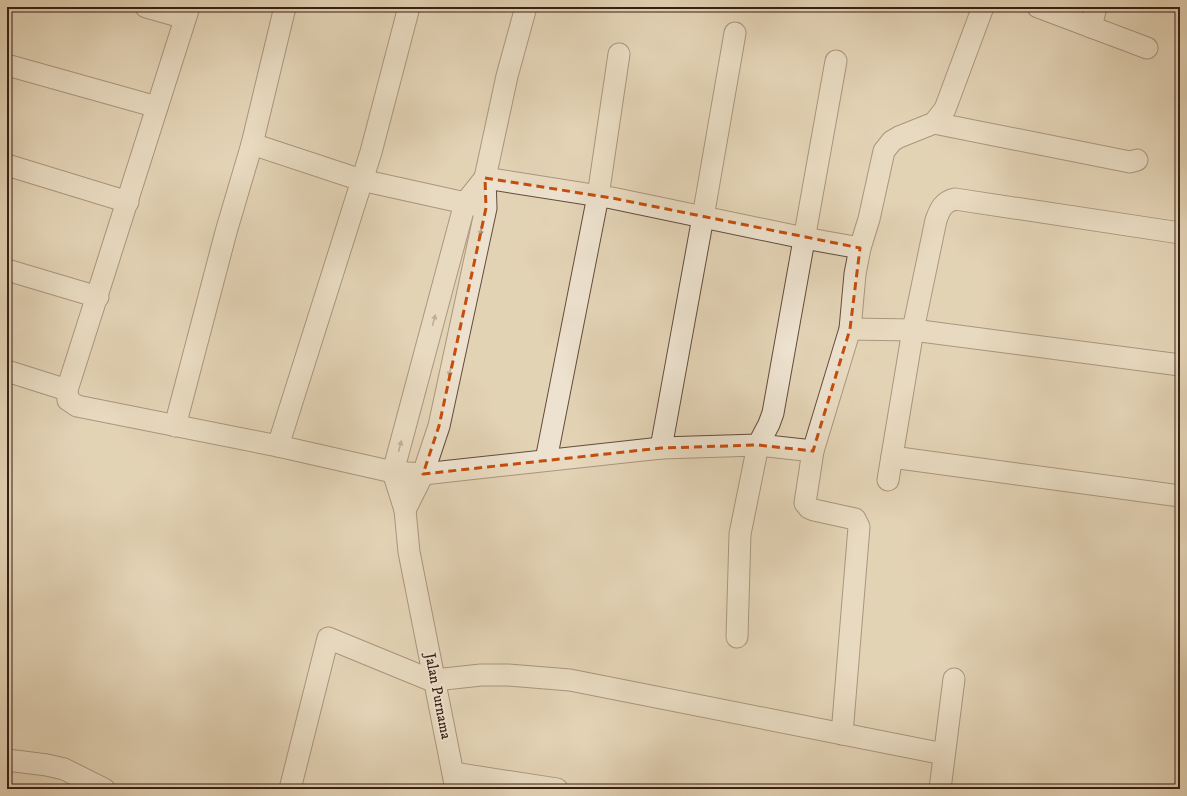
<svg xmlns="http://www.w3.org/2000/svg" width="1187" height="796" viewBox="0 0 1187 796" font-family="'IM FELL DW Pica',serif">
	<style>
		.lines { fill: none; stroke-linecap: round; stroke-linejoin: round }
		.street-casing { stroke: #634c3c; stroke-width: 23 }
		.street { stroke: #ede2cf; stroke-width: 21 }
		.oneway { fill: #928071 }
		.marked { fill: none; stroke: #c54d0d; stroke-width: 3; stroke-dasharray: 8 5; stroke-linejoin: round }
		.labels { text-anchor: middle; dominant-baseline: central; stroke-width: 4; stroke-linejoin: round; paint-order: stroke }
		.street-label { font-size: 15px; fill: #381f13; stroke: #ede2cf }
	</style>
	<rect width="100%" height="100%" fill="#e3d3b5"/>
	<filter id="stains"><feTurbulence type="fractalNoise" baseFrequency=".005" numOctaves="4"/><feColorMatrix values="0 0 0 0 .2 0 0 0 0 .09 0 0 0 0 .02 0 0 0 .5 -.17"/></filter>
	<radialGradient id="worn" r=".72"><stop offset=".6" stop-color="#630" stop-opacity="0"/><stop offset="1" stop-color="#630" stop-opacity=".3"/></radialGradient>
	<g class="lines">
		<defs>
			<g id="street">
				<polyline points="146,7 185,18"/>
				<polyline points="189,7 67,390 68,400 77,406 278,446 393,472 423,474 661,448 758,445 769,424 773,413 836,61"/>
				<polyline points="1038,7 1147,48"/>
				<polyline points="1091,27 1096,7"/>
				<polyline points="7,65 157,107"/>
				<polyline points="934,123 1130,162 1137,160"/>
				<polyline points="252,144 361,180 479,206"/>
				<polyline points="7,165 128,202"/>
				<polyline points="485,178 612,198 804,238 860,248"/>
				<polyline points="7,270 98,297"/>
				<polyline points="850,329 913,330 1180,365"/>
				<polyline points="7,371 67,390"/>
				<polyline points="175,426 226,232 252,144 285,7"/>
				<polyline points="278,446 371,152 409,7"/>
				<polyline points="661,448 703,217 735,33"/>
				<polyline points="892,457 1180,496"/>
				<polyline points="546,460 598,196 619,54"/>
				<path d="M888 480 913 330 936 220C940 209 943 202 955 199L1180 233"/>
				<polyline points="405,510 423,474 439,426 486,208 485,178 507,76 526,7"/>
				<polyline points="737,637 740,534 758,445 813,451"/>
				<polyline points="842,734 859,527 855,519 814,510 809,508 805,503 813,451 850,329 855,274 860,248 869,219 884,151 892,141 899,137 934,123 945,109 983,7"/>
				<polyline points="7,760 47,765 64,769 104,789"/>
				<polyline points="453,773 557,789"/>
				<polyline points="290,789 328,638 428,679 435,680 481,675 508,675 570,680 944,754"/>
				<polyline points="456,789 409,552 405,510 393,472 465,203 485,178"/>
				<polyline points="940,789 954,679"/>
			</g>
		</defs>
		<use href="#street" class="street-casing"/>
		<use href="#street" class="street"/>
	</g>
	<defs><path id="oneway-solid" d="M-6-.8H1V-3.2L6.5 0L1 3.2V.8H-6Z"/></defs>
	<g class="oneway">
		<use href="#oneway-solid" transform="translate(481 230) rotate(103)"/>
		<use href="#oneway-solid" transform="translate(434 320) rotate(-75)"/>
		<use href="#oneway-solid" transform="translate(450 371) rotate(102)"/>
		<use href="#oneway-solid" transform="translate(400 446) rotate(-75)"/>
	</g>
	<path d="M0 0H1187V796H0ZM485 178 612 198 860 248 850 329 813 451 758 445 661 448 423 474 439 426 486 208Z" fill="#e3d3b5" fill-opacity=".55" fill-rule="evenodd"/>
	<path class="marked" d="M485 178 612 198 860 248 850 329 813 451 758 445 661 448 423 474 439 426 486 208Z"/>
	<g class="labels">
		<g class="street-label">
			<text transform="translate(438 696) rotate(79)">Jalan Purnama</text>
		</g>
	</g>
	<rect width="1187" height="796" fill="none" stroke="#e3d3b5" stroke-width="24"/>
	<rect x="8" y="8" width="1171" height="780" fill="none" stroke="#381f13" stroke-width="2"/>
	<rect x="12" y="12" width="1163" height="772" fill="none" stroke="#381f13"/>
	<rect width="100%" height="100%" filter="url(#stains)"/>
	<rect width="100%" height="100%" fill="url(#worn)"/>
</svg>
